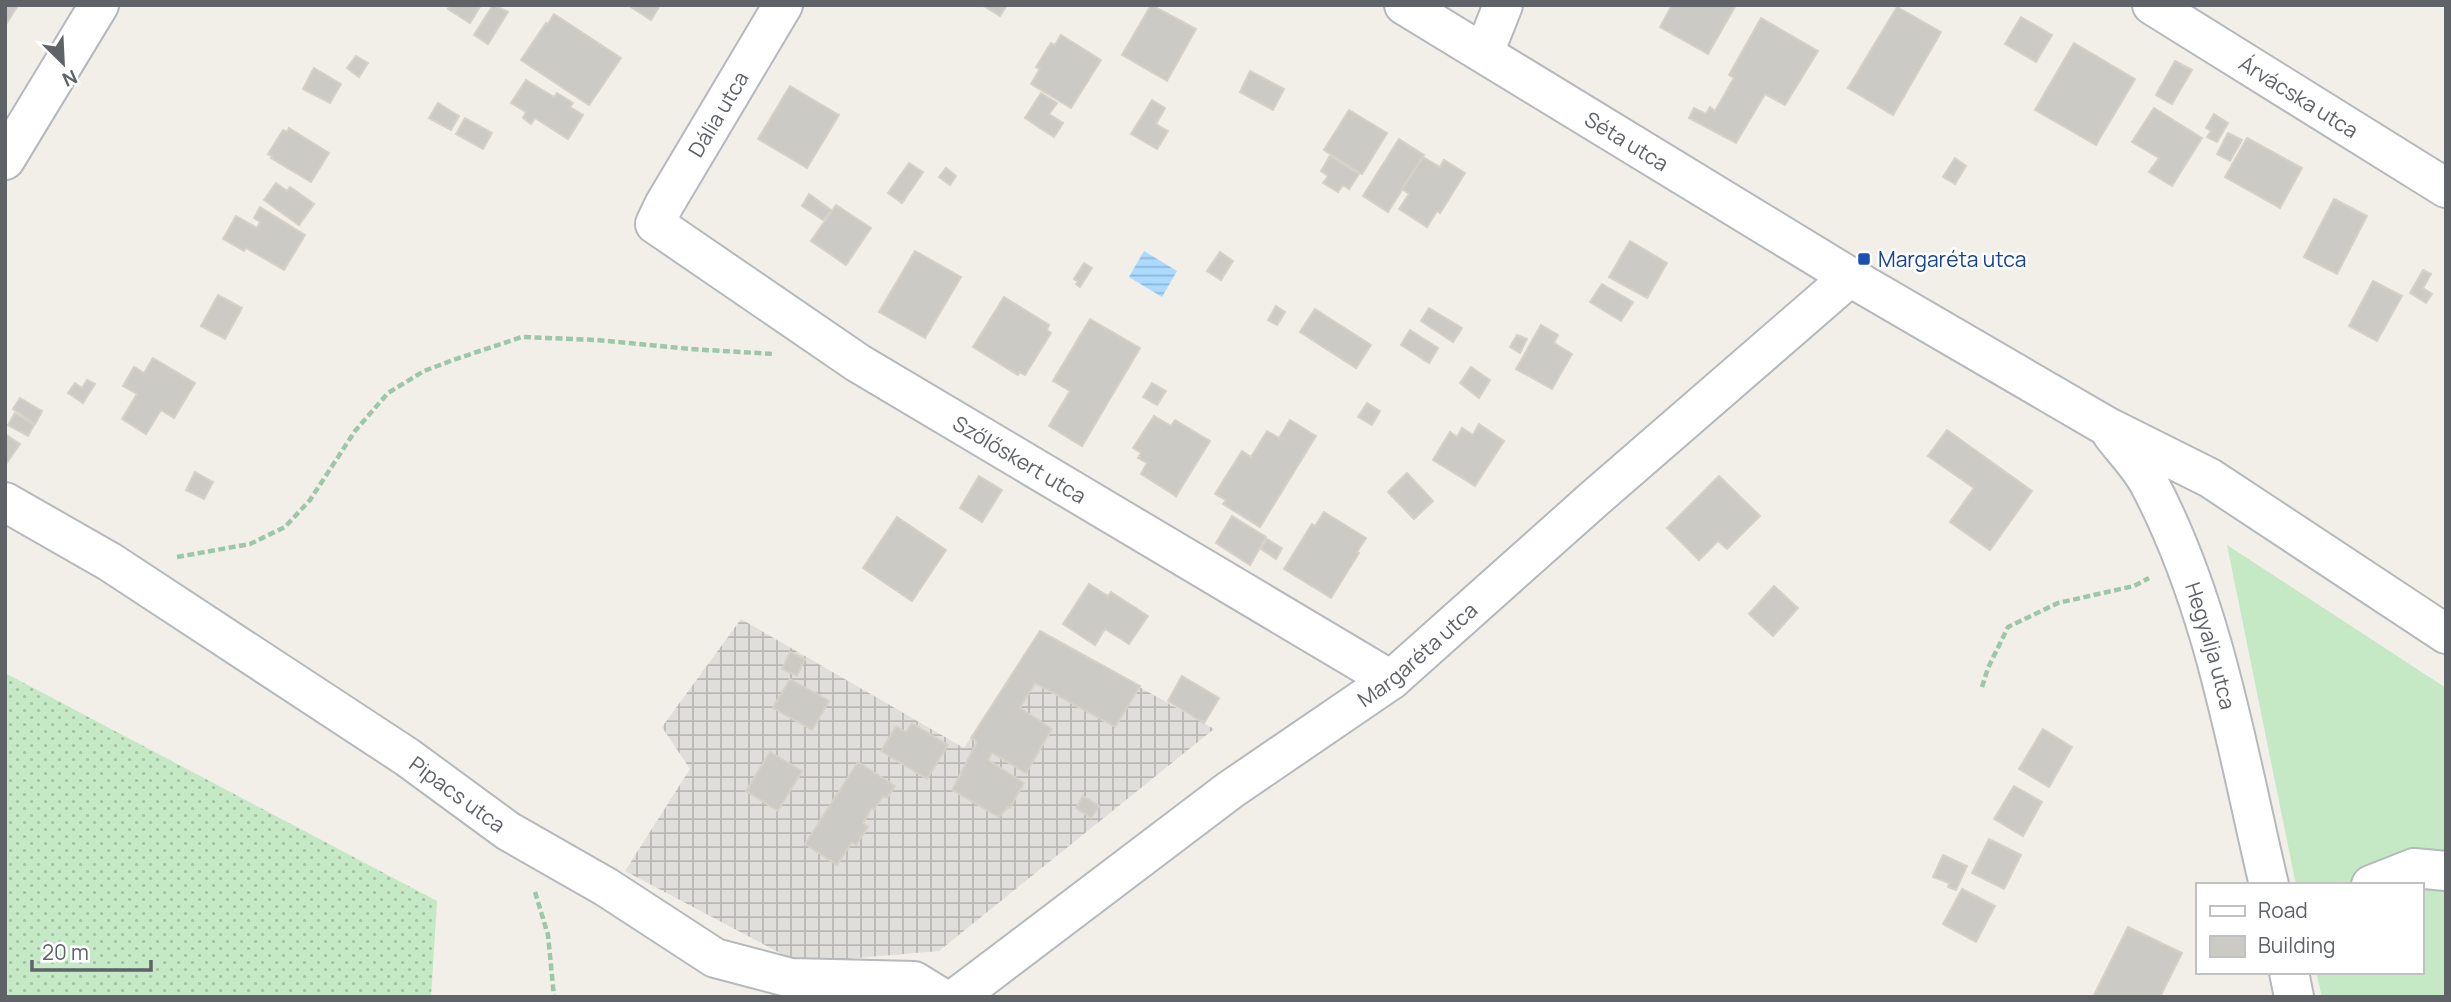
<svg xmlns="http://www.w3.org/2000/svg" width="2451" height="1002" viewBox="0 0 2451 1002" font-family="Manrope,sans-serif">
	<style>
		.industrial { fill: url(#industrial-grid) }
		.grass { fill: url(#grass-dots) }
		.garden { fill: #c5e8c5 }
		.water { fill: url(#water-rules) }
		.building { fill: #cccac5; stroke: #d6d1c6; stroke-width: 2 }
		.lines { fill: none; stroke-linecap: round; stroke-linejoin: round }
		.minor-casing { stroke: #b5b8bc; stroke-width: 42 }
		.path { stroke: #9cc7a9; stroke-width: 4.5; stroke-dasharray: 7 3.5; stroke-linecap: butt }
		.minor { stroke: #fff; stroke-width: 38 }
		.transit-dot { fill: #1a4fb4; stroke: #fff; stroke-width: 2.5 }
		.labels { text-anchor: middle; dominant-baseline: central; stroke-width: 5; stroke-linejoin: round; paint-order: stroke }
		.street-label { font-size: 21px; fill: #5f6368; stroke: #fff }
		.transit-label { font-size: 21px; fill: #164399; stroke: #fff; text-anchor: start }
	</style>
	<defs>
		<pattern id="industrial-grid" width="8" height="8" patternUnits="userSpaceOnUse" patternTransform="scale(1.75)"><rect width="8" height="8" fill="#e0deda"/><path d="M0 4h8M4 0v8" fill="none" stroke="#b9b8b5"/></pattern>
		<pattern id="grass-dots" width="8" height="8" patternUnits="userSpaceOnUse" patternTransform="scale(1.75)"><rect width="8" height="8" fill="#c5e8c5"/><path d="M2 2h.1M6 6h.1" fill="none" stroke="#a3c0a4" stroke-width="1.8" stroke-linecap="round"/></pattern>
		<pattern id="water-rules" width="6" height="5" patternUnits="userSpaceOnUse" patternTransform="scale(1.75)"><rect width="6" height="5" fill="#aadaff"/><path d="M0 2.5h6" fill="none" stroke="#8eb4d2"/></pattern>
	</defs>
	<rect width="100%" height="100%" fill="#f1efe8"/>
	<polygon class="industrial" points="741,619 964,748 1040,631 1214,729 939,951 799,963 625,871 690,769 662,727"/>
	<polygon class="grass" points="5,673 437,901 431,997 5,997"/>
	<polygon class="garden" points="2227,545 2446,688 2446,997 2322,997 2316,972 2421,972 2421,885 2296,885"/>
	<polygon class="water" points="1144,251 1177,271 1162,297 1129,277"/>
	<g class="building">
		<polygon points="5,5 18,5 5,26"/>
		<polygon points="450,5 481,5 470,23 448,9"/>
		<polygon points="493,5 508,12 488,44 474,35"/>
		<polygon points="628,5 660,5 651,20"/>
		<polygon points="982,5 1007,5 1000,16"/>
		<polygon points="1151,5 1196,29 1167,81 1122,55"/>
		<polygon points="1672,5 1736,5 1708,54 1660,27"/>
		<polygon points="1897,7 1941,32 1893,115 1848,88"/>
		<polygon points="554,14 621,58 589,105 521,60 546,23 548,24"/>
		<polygon points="2021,17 2052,35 2036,62 2005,44"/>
		<polygon points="1761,18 1818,51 1785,105 1765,94 1736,143 1689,118 1694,108 1706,114 1710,107 1715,111 1734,78 1729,75"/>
		<polygon points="1061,35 1101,60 1071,108 1031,84 1040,69 1036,67 1051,43 1055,45"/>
		<polygon points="2074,43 2135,79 2096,145 2035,110"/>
		<polygon points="356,56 368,63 359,77 347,68"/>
		<polygon points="2175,61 2192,70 2172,104 2156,95"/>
		<polygon points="314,68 341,84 330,103 303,89"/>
		<polygon points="1250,71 1284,89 1273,110 1240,92"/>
		<polygon points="526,80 554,97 557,93 573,103 570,107 583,115 568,139 535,118 531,124 523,118 526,112 511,103"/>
		<polygon points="790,86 839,115 807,168 758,139"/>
		<polygon points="1041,93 1057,103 1049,114 1063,123 1054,137 1025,118"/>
		<polygon points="1152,100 1165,108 1156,124 1168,131 1157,149 1131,134"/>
		<polygon points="438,103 459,116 451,130 429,118"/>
		<polygon points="2154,108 2202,138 2172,186 2149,172 2159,158 2132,142"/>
		<polygon points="1349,110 1387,133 1362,174 1324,150"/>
		<polygon points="2214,114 2228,123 2217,142 2207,137 2211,131 2206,128"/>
		<polygon points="465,118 492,133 483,149 456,134"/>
		<polygon points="289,128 329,153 311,182 271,158 272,156 268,154 283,130 287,132"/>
		<polygon points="2228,133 2242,140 2230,161 2217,154"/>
		<polygon points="2247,138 2302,168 2280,208 2225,177"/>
		<polygon points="1399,139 1424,155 1388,212 1363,196"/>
		<polygon points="1330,156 1359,174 1349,189 1343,185 1338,192 1323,183 1328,176 1321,171"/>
		<polygon points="1423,157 1440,167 1444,160 1465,173 1440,213 1437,211 1427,227 1399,209 1409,194 1402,189"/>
		<polygon points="1955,158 1966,166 1955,184 1943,177"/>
		<polygon points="909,163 923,172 902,203 888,193"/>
		<polygon points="946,168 956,176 950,185 939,177"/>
		<polygon points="276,183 287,191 290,187 314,204 299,225 264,200"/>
		<polygon points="809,194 831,210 823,220 802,206"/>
		<polygon points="2334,199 2367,216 2337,274 2304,257"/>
		<polygon points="836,205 871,228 846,265 811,241"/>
		<polygon points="260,207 305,235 284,270 246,248 244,251 223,239 236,216 257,228 260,222 254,218"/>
		<polygon points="1630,241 1667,263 1647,298 1609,277"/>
		<polygon points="915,251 961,277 925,338 879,312"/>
		<polygon points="1220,252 1233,261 1221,280 1207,271"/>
		<polygon points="1084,263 1092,268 1080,287 1076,284 1078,281 1074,279"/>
		<polygon points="2423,270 2431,274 2423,288 2432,294 2426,303 2410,293"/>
		<polygon points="2373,281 2402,296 2377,341 2349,326"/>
		<polygon points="1602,284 1633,302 1621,321 1590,302"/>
		<polygon points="218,295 242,308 225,339 201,326"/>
		<polygon points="1004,297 1049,325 1047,330 1051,333 1025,375 1019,372 1018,375 973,347"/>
		<polygon points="1276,306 1285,312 1277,325 1268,320"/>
		<polygon points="1429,308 1462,328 1453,342 1421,321"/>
		<polygon points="1315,309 1371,345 1356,368 1300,332"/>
		<polygon points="1090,319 1140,348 1082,446 1049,426 1070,391 1053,381"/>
		<polygon points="1541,325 1558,335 1554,343 1572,354 1552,389 1516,369"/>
		<polygon points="1410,330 1438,348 1429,363 1401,345"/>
		<polygon points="1517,335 1527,339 1520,353 1510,347"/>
		<polygon points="153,358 195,383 174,418 161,410 146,434 122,419 137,394 123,386 134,367 144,373"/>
		<polygon points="1471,367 1490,380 1479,398 1460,383"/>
		<polygon points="87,380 95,384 83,403 68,393 75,383 82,388"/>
		<polygon points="1152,383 1166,391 1157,405 1143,397"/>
		<polygon points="20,398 42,411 35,424 13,409"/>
		<polygon points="1367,403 1380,411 1372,425 1358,417"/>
		<polygon points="15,413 34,425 28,436 8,425"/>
		<polygon points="1154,416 1171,426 1175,420 1210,441 1176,496 1141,474 1147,463 1138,458 1141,453 1133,448"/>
		<polygon points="1290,420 1316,436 1260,527 1223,504 1226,500 1215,494 1242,451 1251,457 1267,431 1279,438"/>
		<polygon points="1479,424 1504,441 1475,486 1433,460 1450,432 1457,437 1462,428 1473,435"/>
		<polygon points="1947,430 2032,491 1990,550 1950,522 1974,488 1928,456"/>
		<polygon points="5,434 20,444 6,464 5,464"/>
		<polygon points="195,472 213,482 204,499 186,490"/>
		<polygon points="1407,473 1433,501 1414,519 1388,492"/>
		<polygon points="979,476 1002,490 982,522 960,508"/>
		<polygon points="1719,476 1760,516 1727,549 1718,541 1699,560 1667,528"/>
		<polygon points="1324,512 1366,538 1357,552 1359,553 1331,598 1284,569 1312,524 1315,526"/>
		<polygon points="1232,516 1266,537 1250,565 1216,543"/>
		<polygon points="897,517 946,550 912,601 863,568"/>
		<polygon points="1267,539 1282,548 1276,559 1261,549"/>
		<polygon points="1089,584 1108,596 1111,592 1148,616 1129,644 1105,629 1095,645 1063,624"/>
		<polygon points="1774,586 1798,608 1773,636 1749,614"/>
		<polygon points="1040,631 1140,686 1115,727 1035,683 1020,708 1052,729 1026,773 992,753 988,760 1024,783 1010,808 1008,807 999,817 952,790 977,742 971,738"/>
		<polygon points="790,652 805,659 797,676 782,669"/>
		<polygon points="1182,676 1219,698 1204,723 1168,701"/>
		<polygon points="790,679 829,701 812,730 773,708"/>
		<polygon points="912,723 948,745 927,779 881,751 896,726 906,732"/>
		<polygon points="2043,729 2072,747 2049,787 2019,769"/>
		<polygon points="770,752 802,771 778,811 746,791"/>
		<polygon points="858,762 895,786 887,798 883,796 874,810 872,808 863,823 868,827 856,845 852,842 837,865 805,844"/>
		<polygon points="2014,786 2042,802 2023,836 1994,819"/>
		<polygon points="1083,796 1099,806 1091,818 1076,808"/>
		<polygon points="1989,839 2021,855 2004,889 1972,873"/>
		<polygon points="1943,855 1967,866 1956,890 1948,887 1949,883 1933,877"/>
		<polygon points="1962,889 1995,906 1976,942 1943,924"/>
		<polygon points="2128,927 2182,953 2160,997 2093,997"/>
	</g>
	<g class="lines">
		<defs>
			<g id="minor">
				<path id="s1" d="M783 5 664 205 655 224 858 363 1391 680"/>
				<path id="s2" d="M1404 5 1850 277 2106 426 2210 478 2446 634"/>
				<path id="s3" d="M2152 5 2446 188"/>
				<polyline points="1484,53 1503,5"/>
				<polyline points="5,160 99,5"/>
				<path id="s4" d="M2112 434C2124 450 2141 467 2150 485 2215 609 2237 750 2269 885"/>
				<path id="s5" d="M5 502 110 562 407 757 508 831 606 887 715 958 791 978 914 981 940 997"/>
				<polyline points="2371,885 2414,868 2446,871"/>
				<polyline points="2289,972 2294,997"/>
				<path id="s6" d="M957 997 1230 790 1391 680 1594 499 1850 277"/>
			</g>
		</defs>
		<use href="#minor" class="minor-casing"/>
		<g class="path">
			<polyline points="177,557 250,544 285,527 310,500 355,431 388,393 424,371 453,360 522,337 597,340 690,349 774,354"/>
			<polyline points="1982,687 1988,668 2008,627 2058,603 2134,586 2149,578"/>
			<polyline points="535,892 548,935 554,997"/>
		</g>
		<use href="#minor" class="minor"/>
	</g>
	<rect class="transit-dot" x="1857" y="252" width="14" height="14" rx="3.5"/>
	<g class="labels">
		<g class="street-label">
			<text stroke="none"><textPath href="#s3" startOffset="173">Árvácska utca</textPath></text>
			<text transform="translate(718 114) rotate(-59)">Dália utca</text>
			<text stroke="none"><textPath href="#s2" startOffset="261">Séta utca</textPath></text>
			<text stroke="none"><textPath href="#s1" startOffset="688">Szőlőskert utca</textPath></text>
			<text stroke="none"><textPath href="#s4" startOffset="236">Hegyalja utca</textPath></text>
			<text stroke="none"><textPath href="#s6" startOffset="574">Margaréta utca</textPath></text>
			<text stroke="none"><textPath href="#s5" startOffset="539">Pipacs utca</textPath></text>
		</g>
		<g class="transit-label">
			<text x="1878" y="259">Margaréta utca</text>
		</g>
	</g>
	<rect width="2451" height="1002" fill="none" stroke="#5f6368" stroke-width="14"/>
	<rect x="2196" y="883" width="228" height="91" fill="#ffffff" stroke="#bfc1c3" stroke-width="2"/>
	<rect x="2210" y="906" width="35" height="10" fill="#ffffff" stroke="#bfc1c3" stroke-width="2"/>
	<text x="2258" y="918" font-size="21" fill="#5f6368">Road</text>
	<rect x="2210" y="936" width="35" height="21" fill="#cccac5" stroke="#bfc1c3" stroke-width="2"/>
	<text x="2258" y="953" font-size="21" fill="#5f6368">Building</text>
	<g transform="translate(63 63) rotate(156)" stroke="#ffffff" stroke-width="5" paint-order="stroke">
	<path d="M0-5L12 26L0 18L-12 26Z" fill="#5f6368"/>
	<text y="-10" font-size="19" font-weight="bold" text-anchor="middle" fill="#5f6368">N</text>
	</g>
	<path d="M32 960v10h119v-10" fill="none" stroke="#5f6368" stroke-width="3.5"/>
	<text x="42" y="960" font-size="21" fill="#5f6368" stroke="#ffffff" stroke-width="5" paint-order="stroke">20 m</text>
</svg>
